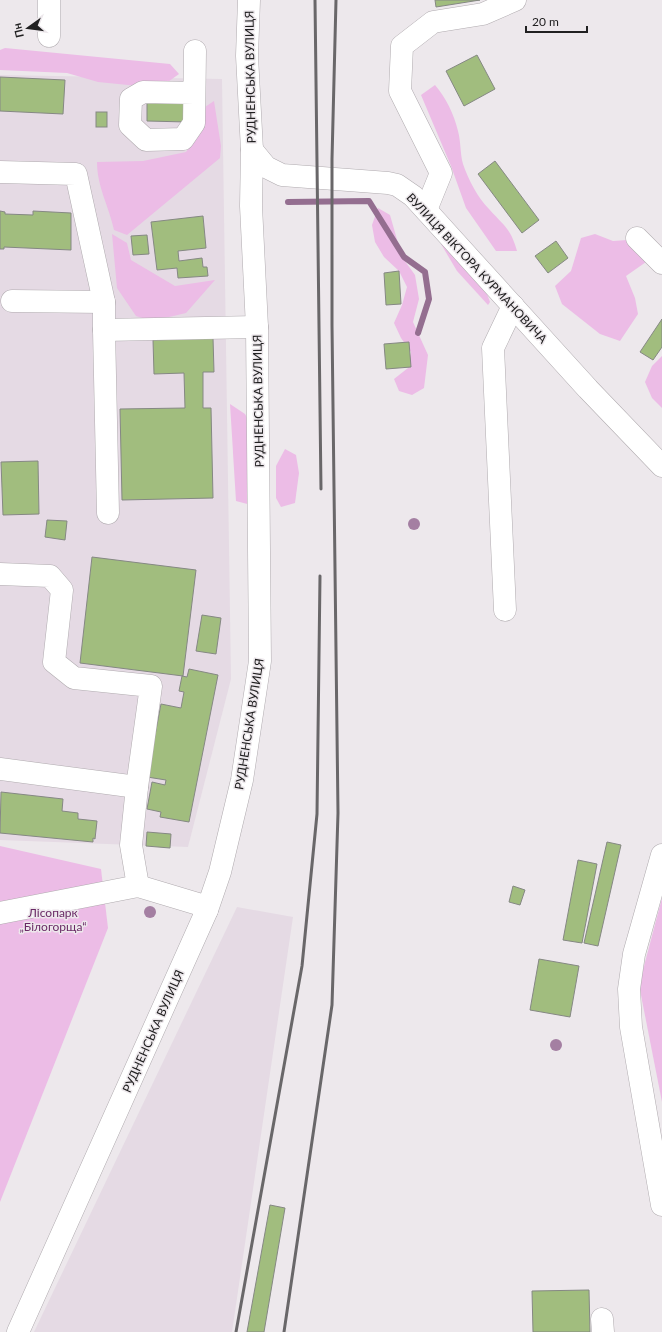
<svg xmlns="http://www.w3.org/2000/svg" width="662" height="1332" viewBox="0 0 662 1332" font-family="Lato,sans-serif">
	<style>
		.built { fill: #e5dae4 }
		.green { fill: #ecbce6 }
		.lines { fill: none; stroke-linecap: round; stroke-linejoin: round }
		.stream { stroke: #946e90; stroke-width: 6 }
		.building { fill: #a1bd7e; stroke: #858883 }
		.minor-casing { stroke: #b0abaf; stroke-width: 23 }
		.minor { stroke: #fff; stroke-width: 22 }
		.rail { stroke: #696769; stroke-width: 3 }
		.tree { fill: #a47fa2 }
		.labels { text-anchor: middle; dominant-baseline: central; stroke-width: 3; stroke-linejoin: round; paint-order: stroke }
		.street-label { font-size: 12px; fill: #212021; stroke: #ede8ec }
		.park-label { font-size: 12px; fill: #692965; stroke: #ede8ec }
	</style>
	<rect width="100%" height="100%" fill="#ede8ec"/>
	<g class="built">
		<polygon points="0,75 222,79 231,679 188,847 0,840"/>
		<polygon points="237,907 293,917 232,1332 34,1332"/>
	</g>
	<g class="green">
		<polygon points="5,48 170,64 179,74 165,84 148,87 98,82 67,73 0,70 0,50"/>
		<path d="M435 85C446 98 454 114 458 131 461 142 460 154 463 164 468 179 478 198 489 209 504 226 510 227 517 251H496L466 208 451 166 421 95Z"/>
		<path d="M214 101 221 146 220 158 127 235 114 230C109 206 97 187 97 162L143 161 186 152 201 132 202 109Z"/>
		<polygon points="378,208 390,215 402,257 415,275 419,299 413,322 428,355 424,388 412,395 399,391 394,379 408,368 411,352 401,338 394,323 402,305 407,287 399,271 384,257 375,242 372,225"/>
		<polygon points="112,234 127,243 131,260 175,286 215,280 186,313 152,321 136,316 117,288"/>
		<polygon points="595,234 613,241 627,240 646,262 626,276 635,298 638,314 620,341 600,334 562,304 555,286 571,271 581,238"/>
		<polygon points="442,243 487,294 490,302 488,305 457,271 441,244"/>
		<polygon points="662,356 662,408 652,398 645,382 652,366"/>
		<polygon points="230,404 245,414 253,429 251,505 236,501"/>
		<polygon points="285,449 296,455 299,473 295,503 281,507 276,498 276,466"/>
		<polygon points="0,846 101,869 108,928 0,1202"/>
		<polygon points="662,898 662,1102 639,985"/>
	</g>
	<g class="lines">
		<polyline class="stream" points="288,202 369,201 404,257 425,272 429,299 418,333"/>
	</g>
	<g class="building">
		<polygon points="435,0 480,0 436,7"/>
		<polygon points="477,55 495,89 464,106 446,71"/>
		<polygon points="0,77 65,80 63,114 0,111"/>
		<polygon points="147,98 188,98 187,122 147,121"/>
		<rect x="96" y="112" width="11" height="15"/>
		<polygon points="495,161 539,220 522,233 478,174"/>
		<polygon points="0,211 5,212 5,214 33,215 33,211 71,213 71,250 4,247 4,249 0,249"/>
		<polygon points="203,216 206,248 178,251 179,261 202,258 203,267 207,267 208,276 178,278 177,268 157,270 151,222"/>
		<polygon points="147,235 149,254 133,255 131,236"/>
		<polygon points="556,241 568,258 548,273 535,256"/>
		<polygon points="399,271 401,304 386,305 384,273"/>
		<polygon points="662,319 662,347 653,360 640,352"/>
		<polygon points="213,338 214,372 203,372 203,408 211,408 213,498 122,500 120,409 185,408 184,373 154,374 153,340"/>
		<polygon points="409,342 411,367 386,369 384,344"/>
		<polygon points="38,461 39,514 3,515 1,462"/>
		<polygon points="47,520 67,521 65,540 45,537"/>
		<polygon points="92,557 196,570 183,676 80,663"/>
		<polygon points="202,615 221,618 216,654 196,651"/>
		<polygon points="189,669 218,675 189,822 160,817 161,812 147,809 152,782 165,785 166,780 147,777 161,704 181,708 184,692 179,691 182,676 187,677"/>
		<polygon points="1,792 63,799 62,811 78,813 78,819 97,821 95,839 93,838 93,842 0,833"/>
		<polygon points="147,832 171,834 170,848 146,846"/>
		<polygon points="607,842 621,845 598,946 584,943"/>
		<polygon points="578,860 597,864 582,943 563,940"/>
		<polygon points="513,886 525,890 520,905 509,902"/>
		<polygon points="539,959 579,966 570,1017 530,1010"/>
		<polygon points="270,1205 285,1208 264,1332 247,1332"/>
		<polygon points="589,1290 590,1332 533,1332 532,1291"/>
	</g>
	<g class="lines">
		<defs>
			<g id="minor">
				<polyline points="49,0 49,36"/>
				<polyline points="194,93 143,92 131,99 130,125 146,140 183,139 194,123 195,51"/>
				<polyline points="252,150 266,167 282,175 388,183 397,185 413,196 588,389 662,466"/>
				<polyline points="0,172 76,174 104,302 104,330 257,327"/>
				<polyline points="426,210 441,173 400,91 402,46 433,22 483,14 515,0"/>
				<polyline points="637,238 662,263"/>
				<polyline points="12,301 104,302"/>
				<polyline points="104,330 108,513"/>
				<polyline points="0,574 50,576 62,590 54,662 74,678 151,686 137,787 131,845 138,886"/>
				<polyline points="505,610 493,348 513,306"/>
				<polyline points="0,769 137,787"/>
				<polyline points="662,855 634,954 629,989 631,1027 662,1205"/>
				<polyline points="0,913 138,886 198,904 207,910"/>
				<polyline points="602,1319 603,1332"/>
				<polyline points="18,1332 207,910 220,872 242,780 260,661 257,327 251,206 252,150 247,56 249,0"/>
			</g>
		</defs>
		<use href="#minor" class="minor-casing"/>
		<use href="#minor" class="minor"/>
		<g class="rail">
			<polyline points="315,0 321,489"/>
			<polyline points="236,1332 302,966 317,814 320,576"/>
			<polyline points="284,1332 332,1005 338,813 332,325 332,159 336,0"/>
		</g>
	</g>
	<g class="tree">
		<circle cx="414" cy="524" r="6"/>
		<circle cx="150" cy="912" r="6"/>
		<circle cx="556" cy="1045" r="6"/>
	</g>
	<g class="labels">
		<g class="street-label">
			<text transform="translate(250 77) rotate(-91)">РУДНЕНСЬКА ВУЛИЦЯ</text>
			<text transform="translate(477 268) rotate(47)">ВУЛИЦЯ ВІКТОРА КУРМАНОВИЧА</text>
			<text transform="translate(258 401) rotate(-91)">РУДНЕНСЬКА ВУЛИЦЯ</text>
			<text transform="translate(249 724) rotate(-81)">РУДНЕНСЬКА ВУЛИЦЯ</text>
			<text transform="translate(153 1031) rotate(-66)">РУДНЕНСЬКА ВУЛИЦЯ</text>
		</g>
		<g class="park-label">
			<text x="53" y="912">Лісопарк<tspan x="53" dy="14">„Білогорща“</tspan></text>
		</g>
	</g>
	<g transform="translate(28 28) rotate(256)" stroke="#ede8ec" stroke-width="3" paint-order="stroke">
	<path d="M0-3L7 15L0 10L-7 15Z" fill="#212021"/>
	<text y="-6" font-size="11" font-weight="bold" text-anchor="middle" fill="#212021">Пн</text>
	</g>
	<path d="M526 26v6h61v-6" fill="none" stroke="#212021" stroke-width="2"/>
	<text x="532" y="26" font-size="12" fill="#212021" stroke="#ede8ec" stroke-width="3" paint-order="stroke">20 m</text>
</svg>
